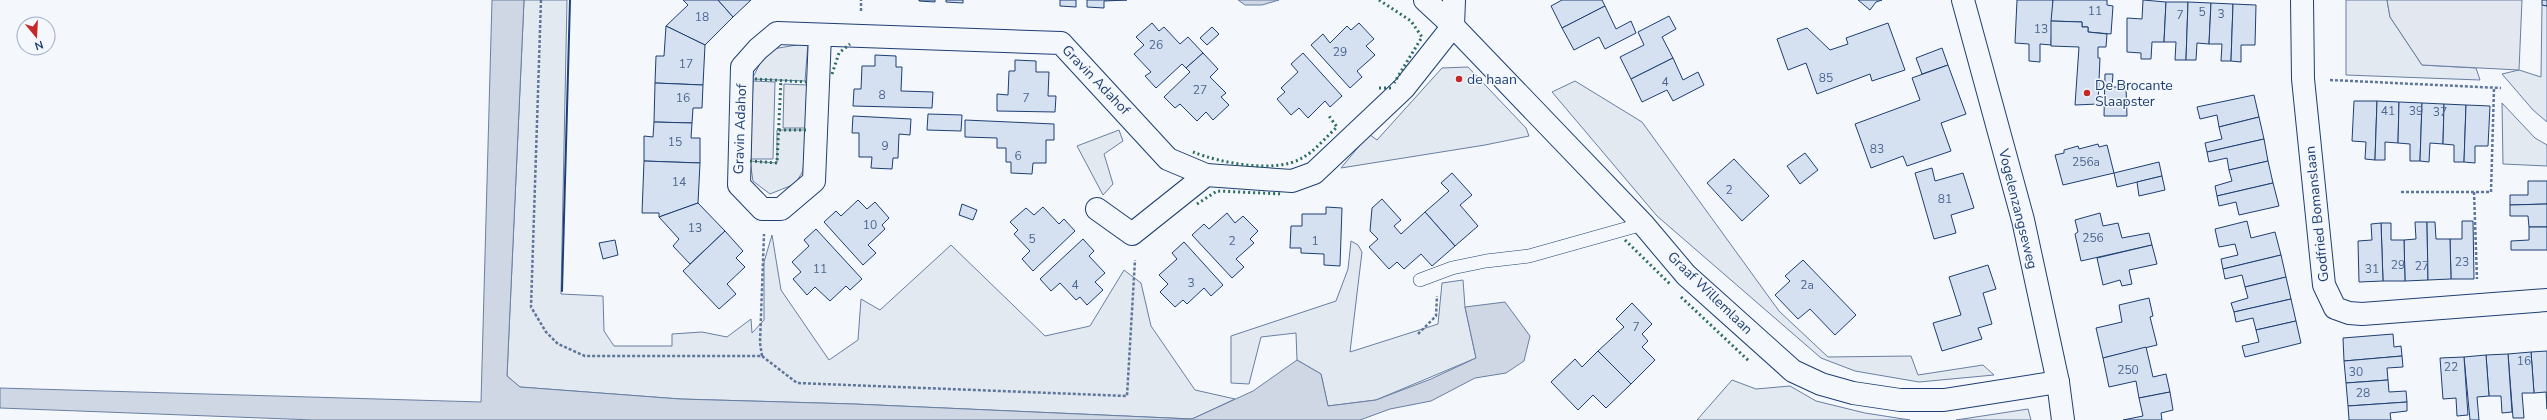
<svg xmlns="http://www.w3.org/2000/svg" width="2547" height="420" viewBox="0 0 2547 420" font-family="'Nunito Sans',sans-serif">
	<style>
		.green { fill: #e3e9f0; stroke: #687fa3 }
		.parking { fill: #e3e8f0; stroke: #687fa3 }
		.water { fill: #cfd7e4; stroke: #687fa3 }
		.building { fill: #d5e0f0; stroke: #1d3f73 }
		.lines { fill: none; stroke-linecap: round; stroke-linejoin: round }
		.service-casing { stroke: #1d3f73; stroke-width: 14 }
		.minor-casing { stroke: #1d3f73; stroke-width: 24 }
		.secondary-casing { stroke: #1d3f73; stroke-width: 24 }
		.path { stroke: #5e769c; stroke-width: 2.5; stroke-dasharray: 3 2; stroke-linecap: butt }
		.service { stroke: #f4f7fb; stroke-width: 13 }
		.minor { stroke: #f4f7fb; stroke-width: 22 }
		.secondary { stroke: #f4f7fb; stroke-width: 22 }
		.hedge { stroke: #2c6c60; stroke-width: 3; stroke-dasharray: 2 3; stroke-linecap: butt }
		.wall { stroke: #1d3f73; stroke-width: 2 }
		.poi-dot { fill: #c62828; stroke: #f4f7fb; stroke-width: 1.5 }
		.labels { text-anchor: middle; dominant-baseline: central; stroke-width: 3; stroke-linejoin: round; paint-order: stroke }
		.number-label { font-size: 12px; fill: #4b6792 }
		.poi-label { font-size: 14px; fill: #1d3f73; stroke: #f4f7fb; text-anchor: start }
		.street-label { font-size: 14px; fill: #1d3f73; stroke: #f4f7fb }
	</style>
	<rect width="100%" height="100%" fill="#f4f7fb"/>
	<g class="green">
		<polygon points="524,0 567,0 561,294 603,296 604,331 614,346 672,346 672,334 702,332 727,337 751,319 752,333 764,320 764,262 772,235 781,290 829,360 858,340 861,299 880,310 951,245 1045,336 1090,326 1124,270 1141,283 1151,326 1195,390 1235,399 1192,419 854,404 680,399 520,387 507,376"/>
		<polygon points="2346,0 2387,0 2390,17 2422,65 2476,68 2480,80 2346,75"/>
		<polygon points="2542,5 2547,6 2547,122 2533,110 2502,74 2519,70 2541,77"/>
		<polygon points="808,43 805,81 752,79 767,50"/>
		<polygon points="1468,67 1526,128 1529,136 1485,145 1341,168 1369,134 1377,140 1442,68"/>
		<polygon points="1575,81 1642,122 1779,311 1828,357 1911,356 1918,375 1983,365 1994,375 1919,382 1855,371 1821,358 1657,216 1552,92"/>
		<polygon points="2502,103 2535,138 2547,145 2547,166 2503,164"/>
		<polygon points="777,130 806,130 803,171 795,184 770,194 753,181 750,161 777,163"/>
		<polygon points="1119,130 1123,141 1104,154 1113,184 1103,195 1077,146"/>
		<polygon points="1351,241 1358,245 1362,252 1350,352 1438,324 1442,283 1463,280 1465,307 1476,358 1376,400 1328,406 1321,374 1297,360 1296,333 1261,337 1249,384 1231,383 1231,336 1336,301 1348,269"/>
		<polygon points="1732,380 1756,389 1790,386 1816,401 1865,413 1910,420 1697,420"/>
		<polygon points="2028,409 2031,420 1956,420"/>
	</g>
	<g class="parking">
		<polygon points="2387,0 2522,0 2519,70 2422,65 2390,17"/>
		<polygon points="753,81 775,82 773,159 750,159"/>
		<polygon points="784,84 807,85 806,128 783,128"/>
	</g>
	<g class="water">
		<polygon points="492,0 524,0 507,376 520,387 680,399 854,404 1192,419 1253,391 1297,360 1321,374 1328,406 1376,400 1431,379 1476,358 1465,307 1505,302 1530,336 1524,361 1506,373 1475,378 1431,401 1390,409 1360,420 314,420 0,408 0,388 481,402"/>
		<polygon points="1238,0 1279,0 1262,5 1245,5"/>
	</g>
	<g class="building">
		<polygon points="683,0 718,0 733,17 705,45 666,26 688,5"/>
		<polygon points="718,0 751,0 733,17"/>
		<polygon points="919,0 935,0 935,2 919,1"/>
		<polygon points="946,0 963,0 963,3 946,2"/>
		<polygon points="1060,0 1076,0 1076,7 1060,6"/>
		<polygon points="1087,0 1127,0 1104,1 1104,8 1087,7"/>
		<polygon points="1562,0 1602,0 1605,6 1562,28 1551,6"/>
		<polygon points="1858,0 1882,0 1876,2 1870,10"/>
		<polygon points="2017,0 2053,0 2051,45 2040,44 2040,62 2029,61 2029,44 2015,43"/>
		<polygon points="2053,0 2107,0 2107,5 2113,6 2111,34 2088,32 2088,27 2082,27 2082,22 2051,21"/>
		<polygon points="2143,0 2166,2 2164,42 2152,42 2151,59 2141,59 2141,53 2127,52 2127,18 2142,19"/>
		<polygon points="2542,0 2547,0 2547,6 2542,5"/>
		<polygon points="2166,2 2188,2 2186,60 2175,60 2176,42 2164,42"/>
		<polygon points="2188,2 2211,3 2209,44 2197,43 2196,60 2186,60"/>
		<polygon points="2211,3 2233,4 2231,61 2221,61 2222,44 2209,44"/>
		<polygon points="2233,4 2256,5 2255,45 2241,45 2241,62 2231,61"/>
		<polygon points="1605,6 1616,29 1631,21 1636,33 1605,49 1599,37 1574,50 1562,28"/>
		<polygon points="1669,16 1676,29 1662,37 1673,58 1631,79 1620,57 1644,45 1638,32"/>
		<polygon points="2051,21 2082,22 2082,27 2088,27 2088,32 2107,34 2106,47 2098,47 2098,58 2100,58 2098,104 2075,105 2079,47 2051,46"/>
		<polygon points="1152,23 1159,31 1164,27 1180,44 1188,37 1203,53 1186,68 1182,64 1156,88 1145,76 1151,72 1134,54 1144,45 1136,37"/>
		<polygon points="1359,23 1374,39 1366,46 1375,55 1357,71 1362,77 1350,88 1311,45 1323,34 1330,43 1347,26 1351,30"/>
		<polygon points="1888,23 1905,70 1872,81 1870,74 1817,94 1806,63 1788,70 1777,39 1807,28 1830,50 1848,44 1846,38"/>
		<polygon points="666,26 705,45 703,85 655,83 656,56 664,56"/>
		<polygon points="1212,27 1219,34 1207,45 1200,38"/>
		<polygon points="1942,48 1948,65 1922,74 1916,58"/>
		<polygon points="1203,53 1218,69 1210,77 1226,93 1221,97 1229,105 1213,120 1206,112 1197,121 1180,104 1175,108 1164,97 1190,72 1186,68"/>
		<polygon points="1303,53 1342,96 1330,107 1325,101 1308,118 1299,108 1291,115 1277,99 1285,92 1281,88 1298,72 1291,64"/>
		<polygon points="875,55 896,56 896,67 902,67 901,91 933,92 932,108 853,106 854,89 861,89 862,66 875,66"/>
		<polygon points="1673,58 1683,80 1698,72 1704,85 1673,101 1667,90 1642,102 1631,79"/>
		<polygon points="1015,60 1036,61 1036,72 1049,72 1048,96 1056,96 1055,112 997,111 997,94 1008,95 1009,71 1015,71"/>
		<polygon points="1948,65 1966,114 1941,123 1951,151 1907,166 1903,156 1871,168 1855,124 1920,100 1912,78"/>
		<polygon points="2105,74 2113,74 2112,87 2126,87 2127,116 2104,116"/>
		<polygon points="655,83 703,85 702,108 693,108 692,123 654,122"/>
		<polygon points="2254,95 2259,117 2219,127 2217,115 2200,119 2197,107"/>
		<polygon points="2354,101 2377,101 2375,160 2365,159 2366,142 2352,141"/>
		<polygon points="2377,101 2399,102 2398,143 2385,142 2385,160 2375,160"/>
		<polygon points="2399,102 2422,103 2420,161 2410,161 2410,144 2398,143"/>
		<polygon points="2422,103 2444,104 2443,144 2430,143 2429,162 2420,161"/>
		<polygon points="2444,104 2466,105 2464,162 2454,162 2454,145 2443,144"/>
		<polygon points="2466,105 2490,106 2488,146 2475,146 2475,163 2464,162"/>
		<polygon points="928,114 962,115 961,131 927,130"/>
		<polygon points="853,116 911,119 910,135 899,134 898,158 893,158 892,169 871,168 872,157 859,157 859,133 852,133"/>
		<polygon points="2259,117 2264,139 2207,152 2205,143 2222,139 2219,127"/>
		<polygon points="965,120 1054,124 1054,140 1046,140 1046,163 1033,163 1032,174 1011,173 1011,162 1006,162 1006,148 997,148 997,138 965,137"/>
		<polygon points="654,122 692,123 691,138 700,138 700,163 644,161 644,136 653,137"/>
		<polygon points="2264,139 2268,161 2229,170 2227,158 2209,162 2207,152"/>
		<polygon points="2098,144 2099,147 2107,145 2114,173 2063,185 2055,155 2064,153 2064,150 2078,146 2079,149"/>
		<polygon points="1805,153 1818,170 1800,184 1787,166"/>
		<polygon points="1734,159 1769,196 1742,221 1707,183"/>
		<polygon points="644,161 700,163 698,203 659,217 659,213 642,213"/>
		<polygon points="2268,161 2273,183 2217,196 2215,186 2232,181 2229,170"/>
		<polygon points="2159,162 2162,176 2117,187 2114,173"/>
		<polygon points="1932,168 1935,181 1963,173 1974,208 1951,215 1956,233 1934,239 1915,173"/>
		<polygon points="1452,173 1472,195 1460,205 1478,226 1455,246 1425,212 1449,191 1441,183"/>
		<polygon points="2162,176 2165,190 2139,196 2137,182"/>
		<polygon points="2528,181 2547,181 2547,204 2510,205 2510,195 2528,195"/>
		<polygon points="2273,183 2279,206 2239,215 2236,202 2219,206 2217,196"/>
		<polygon points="1382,199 1401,220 1394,226 1401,234 1425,212 1455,246 1432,266 1421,254 1404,269 1397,262 1389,269 1369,247 1378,239 1370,231 1372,208"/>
		<polygon points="858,200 867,209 875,202 889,218 882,225 885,229 868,245 876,253 863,265 824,222 836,211 841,216"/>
		<polygon points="698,203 725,231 690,264 673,246 679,239 659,217"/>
		<polygon points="962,204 977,210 973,220 959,215"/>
		<polygon points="2547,204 2547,227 2529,227 2528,216 2510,216 2510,205"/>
		<polygon points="1043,207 1059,224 1064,219 1075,231 1033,271 1022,259 1030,251 1014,234 1018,230 1010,222 1026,208 1034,215"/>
		<polygon points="1326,207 1342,208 1340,266 1324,265 1324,254 1301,253 1301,248 1290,248 1291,226 1302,226 1302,214 1326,214"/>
		<polygon points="1227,213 1235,223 1243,216 1258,231 1250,239 1254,243 1236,259 1244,267 1232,278 1192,235 1204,224 1209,229"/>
		<polygon points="2100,213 2103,226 2118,223 2122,238 2149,233 2152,245 2081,261 2075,234 2078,232 2075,220"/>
		<polygon points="2247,221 2251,238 2275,232 2281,255 2223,269 2221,259 2238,255 2235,244 2219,247 2215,229"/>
		<polygon points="2462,221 2473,221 2474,279 2451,279 2450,239 2462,239"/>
		<polygon points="2415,222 2427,222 2428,280 2405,281 2404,240 2416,239"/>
		<polygon points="2427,222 2435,222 2436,239 2450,239 2451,279 2428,280"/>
		<polygon points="2381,223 2391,223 2391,240 2404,240 2405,281 2383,281"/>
		<polygon points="2381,223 2383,281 2359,282 2358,241 2372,240 2371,224"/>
		<polygon points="2529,227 2547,227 2547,250 2511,250 2511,241 2529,240"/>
		<polygon points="816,229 862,279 850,290 846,286 830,301 815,287 807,295 793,279 801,272 792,262 809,246 804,240"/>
		<polygon points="725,231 743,251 736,258 745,267 727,284 736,294 719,309 683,271"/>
		<polygon points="1083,239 1094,251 1089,256 1105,273 1095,282 1103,290 1087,305 1080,297 1076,300 1060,283 1051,291 1040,279"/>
		<polygon points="615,240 618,255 603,259 599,243"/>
		<polygon points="1184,242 1223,285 1211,296 1204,288 1187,304 1183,300 1175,307 1160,292 1168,284 1159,275 1177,259 1172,253"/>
		<polygon points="2152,245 2157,264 2129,270 2132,284 2122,286 2120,280 2103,285 2097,258"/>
		<polygon points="2281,255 2286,277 2245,287 2242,275 2225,279 2223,269"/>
		<polygon points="1803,260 1856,315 1835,335 1810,309 1798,319 1775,295 1790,281 1785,276"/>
		<polygon points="1988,265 1996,289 1983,293 1992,324 1978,328 1982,339 1942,351 1933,323 1961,315 1949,277"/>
		<polygon points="2286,277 2291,299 2234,312 2231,303 2248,298 2245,287"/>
		<polygon points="2149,298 2153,316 2150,317 2157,345 2103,358 2096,328 2122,322 2119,305"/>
		<polygon points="2291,299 2296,321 2256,330 2253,318 2236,322 2234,312"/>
		<polygon points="1632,303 1652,324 1642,334 1648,341 1642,347 1655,360 1631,384 1598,351 1624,327 1616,319"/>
		<polygon points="2296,321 2301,343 2245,357 2242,346 2259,342 2256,330"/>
		<polygon points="2393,334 2394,347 2401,346 2402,356 2344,361 2343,338"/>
		<polygon points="2146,347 2153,377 2166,374 2170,392 2139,398 2136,381 2109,387 2103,358"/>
		<polygon points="1598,351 1631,384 1606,408 1593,395 1578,410 1551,382 1575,359 1582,367"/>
		<polygon points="2547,351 2547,409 2546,392 2534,393 2531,352"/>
		<polygon points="2531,352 2534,393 2522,393 2524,418 2513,418 2508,354"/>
		<polygon points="2508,354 2512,412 2502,413 2501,396 2489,396 2486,355"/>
		<polygon points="2486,355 2489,396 2477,397 2479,420 2470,420 2464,357"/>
		<polygon points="2402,356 2403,367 2387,368 2388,380 2346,383 2344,361"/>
		<polygon points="2464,357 2468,415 2457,416 2456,398 2443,399 2440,358"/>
		<polygon points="2388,380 2389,392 2406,391 2407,402 2348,406 2346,383"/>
		<polygon points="2170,392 2173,410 2161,413 2162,420 2123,420 2143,416 2139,398"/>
		<polygon points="2407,402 2407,411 2390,413 2391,420 2349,420 2348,406"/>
	</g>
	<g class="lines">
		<defs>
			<polyline id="service" points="1420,280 1452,268 1486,261 1529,256 1643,224"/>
			<g id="minor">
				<polyline points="1425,0 1453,26 1643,224 1686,275 1793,371 1821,384 1853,393 1900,400 1944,400 2058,382"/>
				<polyline points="2302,0 2303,79 2324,285 2335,308 2349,313 2362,314 2547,300"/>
				<polyline points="1453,26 1454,0"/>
				<polyline points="820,35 814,181 781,209 762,209 739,185 742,67 758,49 777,33 1061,43 1168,159 1206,175 1292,181 1314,173 1404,88 1453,26"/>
				<polyline points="1097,209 1132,234 1206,175"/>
			</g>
			<polyline id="secondary" points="1963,0 2023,220 2058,382 2063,420"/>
		</defs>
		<use href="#service" class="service-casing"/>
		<use href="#minor" class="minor-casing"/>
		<use href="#secondary" class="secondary-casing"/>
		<g class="path">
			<polyline points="541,0 531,307 546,332 558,344 585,356 762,356 797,383 1127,396 1135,260"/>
			<polyline points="861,11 861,0"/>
			<polyline points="2330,80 2501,88"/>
			<polyline points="2401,192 2491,192 2494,88"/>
			<polyline points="2474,192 2477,279"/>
			<polyline points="1418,334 1436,316 1437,296"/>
			<polyline points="762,356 760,343 764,234"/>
		</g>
		<use href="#service" class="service"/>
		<use href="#minor" class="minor"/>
		<use href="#secondary" class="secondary"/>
		<g class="hedge">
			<polyline points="1379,0 1411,21 1422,37 1394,83"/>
			<polyline points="832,74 839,53 850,44"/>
			<polyline points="755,79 807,82"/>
			<polyline points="1379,88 1391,88"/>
			<polyline points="779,130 806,130"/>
			<path d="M1193 152C1221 163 1275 174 1302 158 1315 151 1326 137 1337 127L1329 116"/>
			<polyline points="750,161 777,163 781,80"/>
			<polyline points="1197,204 1217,191 1283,194"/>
			<polyline points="1625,240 1670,284"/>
			<polyline points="1681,297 1750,362"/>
		</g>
		<polyline class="wall" points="562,291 570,0"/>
	</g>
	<g class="poi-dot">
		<circle cx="1459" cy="79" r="4"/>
		<circle cx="2087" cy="93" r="4"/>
	</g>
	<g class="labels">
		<g class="number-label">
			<text x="2095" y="11">11</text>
			<text x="2202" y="12">5</text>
			<text x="2221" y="14">3</text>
			<text x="2180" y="15">7</text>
			<text x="702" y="17">18</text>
			<text x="2041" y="29">13</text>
			<text x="1156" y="45">26</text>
			<text x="1340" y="52">29</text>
			<text x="686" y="64">17</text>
			<text x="1826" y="78">85</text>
			<text x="1665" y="82">4</text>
			<text x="1200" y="90">27</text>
			<text x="882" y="95">8</text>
			<text x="683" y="98">16</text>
			<text x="1026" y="98">7</text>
			<text x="2388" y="111">41</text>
			<text x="2416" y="111">39</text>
			<text x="2440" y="112">37</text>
			<text x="675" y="142">15</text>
			<text x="885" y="146">9</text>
			<text x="1877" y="149">83</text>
			<text x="1018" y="156">6</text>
			<text x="2086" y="162">256a</text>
			<text x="679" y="182">14</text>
			<text x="1729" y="190">2</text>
			<text x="1945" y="199">81</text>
			<text x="870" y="225">10</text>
			<text x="695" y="228">13</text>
			<text x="2093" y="238">256</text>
			<text x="1032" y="239">5</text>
			<text x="1232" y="241">2</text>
			<text x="1315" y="241">1</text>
			<text x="2462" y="262">23</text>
			<text x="2398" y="265">29</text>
			<text x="2422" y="266">27</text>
			<text x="820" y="269">11</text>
			<text x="2372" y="269">31</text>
			<text x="1191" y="283">3</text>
			<text x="1075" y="285">4</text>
			<text x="1807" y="285">2a</text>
			<text x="1636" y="327">7</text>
			<text x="2524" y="361">16</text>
			<text x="2451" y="367">22</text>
			<text x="2128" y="370">250</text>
			<text x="2356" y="372">30</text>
			<text x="2363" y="393">28</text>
		</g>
		<g class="poi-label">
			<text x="1467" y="79">de haan</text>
			<text x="2095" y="85">De Brocante<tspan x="2095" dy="16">Slaapster</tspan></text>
		</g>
		<g class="street-label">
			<text transform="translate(1096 80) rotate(46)">Gravin Adahof</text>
			<text transform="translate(740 129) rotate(-88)">Gravin Adahof</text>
			<text transform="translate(2018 209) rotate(76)">Vogelenzangseweg</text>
			<text transform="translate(2317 214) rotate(-96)">Godfried Bomanslaan</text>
			<text transform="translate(1710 293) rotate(44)">Graaf Willemlaan</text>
		</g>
	</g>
	<g transform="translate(36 36) rotate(162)"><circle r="19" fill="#f4f7fb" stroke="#9eadc5"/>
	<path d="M0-3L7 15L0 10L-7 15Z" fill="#c62828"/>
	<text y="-6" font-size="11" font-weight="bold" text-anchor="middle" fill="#1d3f73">N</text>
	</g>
</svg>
